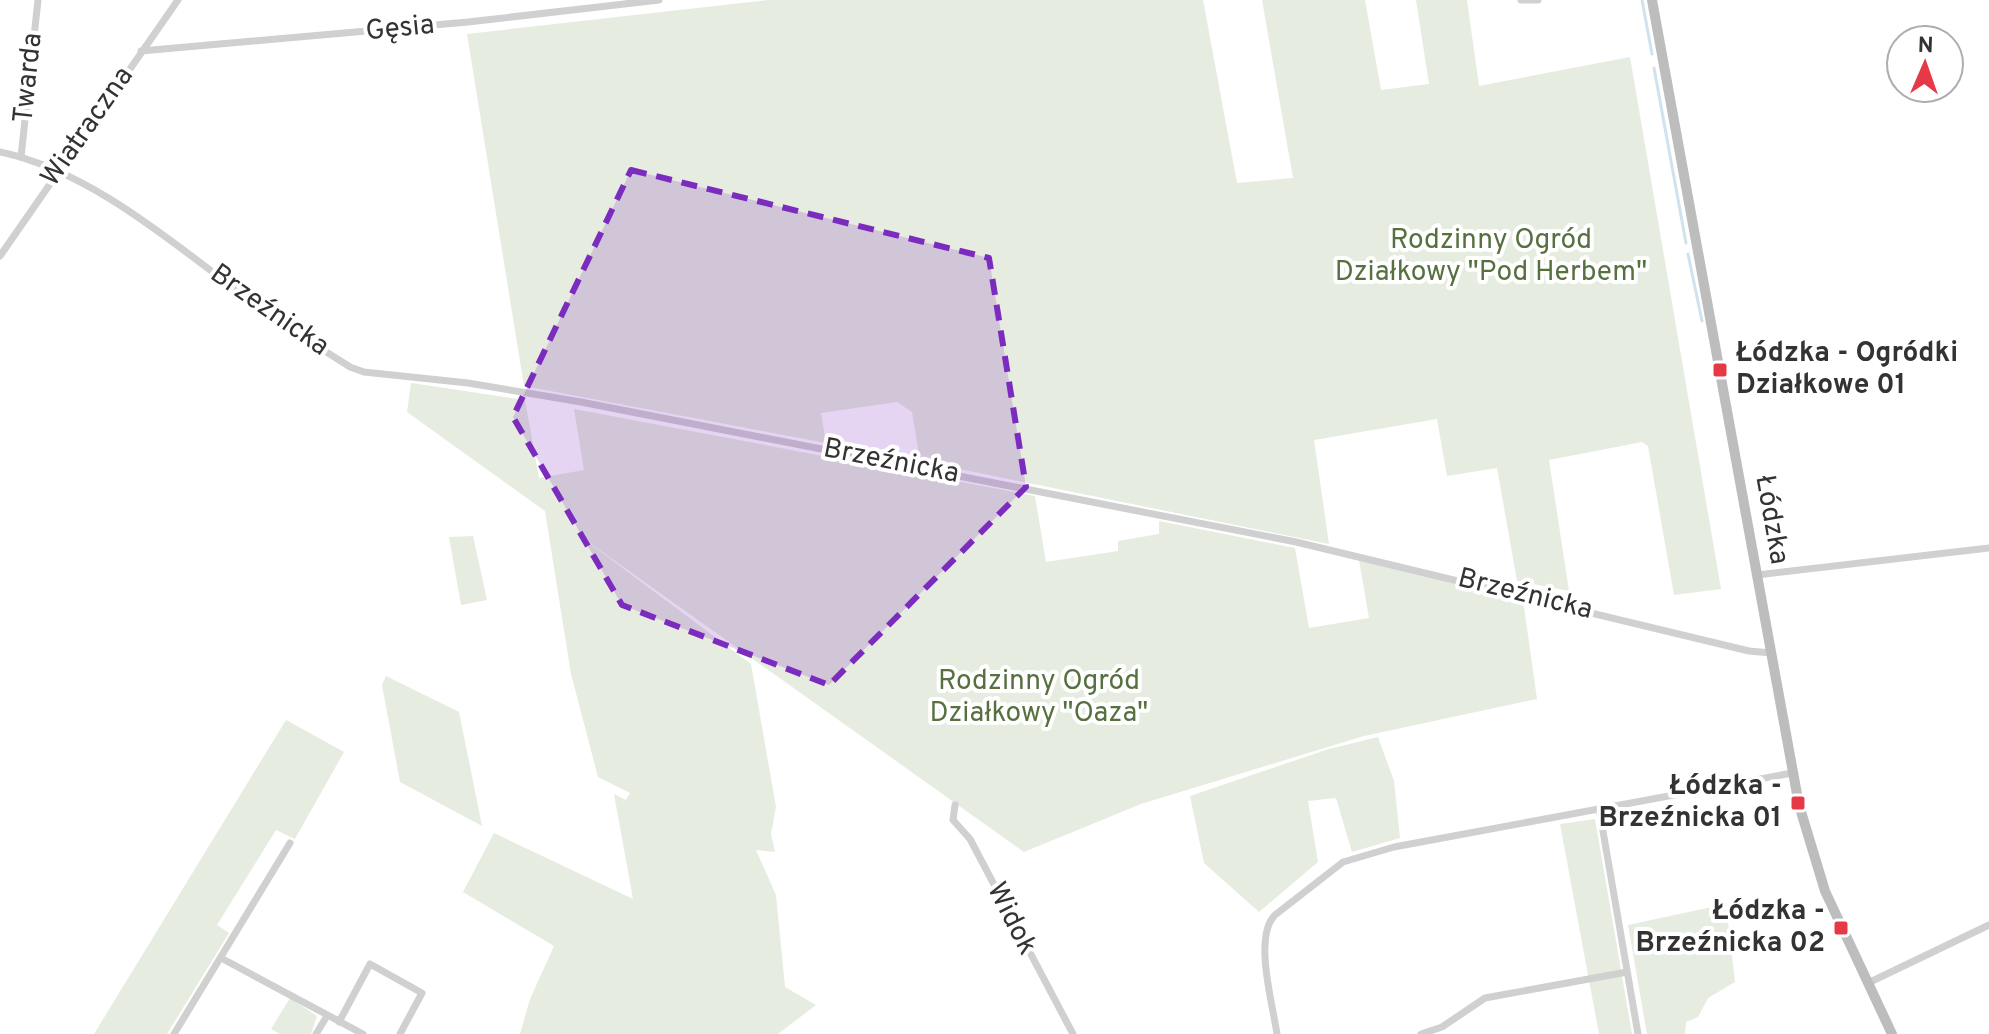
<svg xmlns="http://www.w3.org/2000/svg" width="1989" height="1034" viewBox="0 0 1989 1034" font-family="Overpass,sans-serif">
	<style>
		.green { fill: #e6ecdf }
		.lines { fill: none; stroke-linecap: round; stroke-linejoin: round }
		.stream { stroke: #cfe2ee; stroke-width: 3 }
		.street { stroke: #d0d0d0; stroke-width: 7 }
		.secondary { stroke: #bdbdbd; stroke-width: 10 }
		.marked { fill: #7b2cbf; fill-opacity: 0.2; stroke: #7b2cbf; stroke-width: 6; stroke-dasharray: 16 10; stroke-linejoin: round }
		.poi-dot { fill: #e63946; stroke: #fff; stroke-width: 3 }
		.labels { text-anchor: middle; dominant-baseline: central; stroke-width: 8; stroke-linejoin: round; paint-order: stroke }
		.street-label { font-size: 28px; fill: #333; stroke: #fff }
		.park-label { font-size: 28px; fill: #56703f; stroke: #fff }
		.poi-label { font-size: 28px; font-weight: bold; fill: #333; stroke: #fff; text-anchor: end }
	</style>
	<rect width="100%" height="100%" fill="#fff"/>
	<g class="green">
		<polygon points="768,0 1203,0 1237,183 1293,178 1262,0 1365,0 1381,90 1429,84 1416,0 1467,0 1479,86 1630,57 1721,589 1674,595 1648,446 1642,442 1549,460 1569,591 1517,581 1497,468 1447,476 1437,419 1314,440 1329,544 920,461 912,412 897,402 821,413 826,443 524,386 467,34"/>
		<polygon points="411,383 525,400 539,478 584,470 574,409 1035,496 1046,562 1118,551 1118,541 1159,534 1159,521 1295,548 1309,628 1369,618 1359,560 1523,600 1537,699 1364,736 1141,804 1024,852 577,534 751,664 776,807 771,834 775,852 756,850 776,895 785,987 816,1005 778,1034 520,1034 530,999 554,946 463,892 494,833 633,899 614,794 626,800 630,793 598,777 571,674 545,511 407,412"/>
		<polygon points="473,536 487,600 461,605 449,537"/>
		<polygon points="386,676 459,712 482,826 400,782 382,685"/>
		<polygon points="286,720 344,752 295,839 276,830 217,925 229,933 167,1034 94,1034"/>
		<polygon points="1378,737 1394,781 1400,838 1352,852 1336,798 1308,801 1318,862 1259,912 1204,863 1190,796 1329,749"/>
		<polygon points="1595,819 1632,1034 1599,1034 1560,824"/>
		<polygon points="1726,904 1735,982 1708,998 1698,1017 1686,1022 1685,1034 1647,1034 1628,925"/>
		<polygon points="290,998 317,1016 311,1034 280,1034 271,1029"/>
	</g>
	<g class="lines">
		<g class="stream">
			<polyline points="1642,0 1652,54"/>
			<polyline points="1654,68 1686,243"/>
			<polyline points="1688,254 1702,321"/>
		</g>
		<g class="street">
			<polyline points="1521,0 1538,0"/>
			<polyline points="141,51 468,22 659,0"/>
			<path d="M0 152C96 172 184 253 262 309 291 330 320 348 350 367L364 372 468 383 581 402 1296 542 1749 651 1771 653"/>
			<polyline points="21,157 38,0"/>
			<polyline points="0,256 178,0"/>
			<polyline points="1757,575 1989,548"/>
			<polyline points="955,805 953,820 970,839 1073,1034"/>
			<polyline points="1599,808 1638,1034"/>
			<polyline points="221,958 363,1034"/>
			<polyline points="1868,983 1989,925"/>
			<polyline points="339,1022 370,964 422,993 400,1034"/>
			<polyline points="174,1034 290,843"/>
			<polyline points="316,1034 327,1016"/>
			<path d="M1277 1034C1273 1005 1253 937 1275 915L1343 862 1394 847 1792 773"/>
			<polyline points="1421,1034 1442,1027 1485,998 1627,972"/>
		</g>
		<polyline class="secondary" points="1652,0 1799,805 1825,891 1892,1034"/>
	</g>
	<path class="marked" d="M631 170 989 258 1026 487 829 685 622 605 513 417Z"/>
	<g class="poi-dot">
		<rect x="1712" y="362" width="16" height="16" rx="4"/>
		<rect x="1790" y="795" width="16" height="16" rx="4"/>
		<rect x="1833" y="920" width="16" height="16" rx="4"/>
	</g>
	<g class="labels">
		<g class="street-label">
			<text transform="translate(400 29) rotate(-6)">Gęsia</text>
			<text transform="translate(29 78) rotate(-84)">Twarda</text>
			<text transform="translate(88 127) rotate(-55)">Wiatraczna</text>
			<text transform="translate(269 311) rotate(35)">Brzeźnicka</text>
			<text transform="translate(891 462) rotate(11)">Brzeźnicka</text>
			<text transform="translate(1771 520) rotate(80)">Łódzka</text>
			<text transform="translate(1525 595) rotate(14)">Brzeźnicka</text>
			<text transform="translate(1011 919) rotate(63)">Widok</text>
		</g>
		<g class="park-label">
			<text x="1491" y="241">Rodzinny Ogród<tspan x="1491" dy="32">Działkowy "Pod Herbem"</tspan></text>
			<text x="1039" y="682">Rodzinny Ogród<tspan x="1039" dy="32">Działkowy "Oaza"</tspan></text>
		</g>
		<g class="poi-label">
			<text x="1736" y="354" text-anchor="start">Łódzka - Ogródki<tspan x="1736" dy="32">Działkowe 01</tspan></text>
			<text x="1782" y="787">Łódzka -<tspan x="1782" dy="32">Brzeźnicka 01</tspan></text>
			<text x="1825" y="912">Łódzka -<tspan x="1825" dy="32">Brzeźnicka 02</tspan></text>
		</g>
	</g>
	<g transform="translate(1925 64) rotate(2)"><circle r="38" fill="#ffffff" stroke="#adadad" stroke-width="2"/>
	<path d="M0-6L14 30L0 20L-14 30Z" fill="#e63946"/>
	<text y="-12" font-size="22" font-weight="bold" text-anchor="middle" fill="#333333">N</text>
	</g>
</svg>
